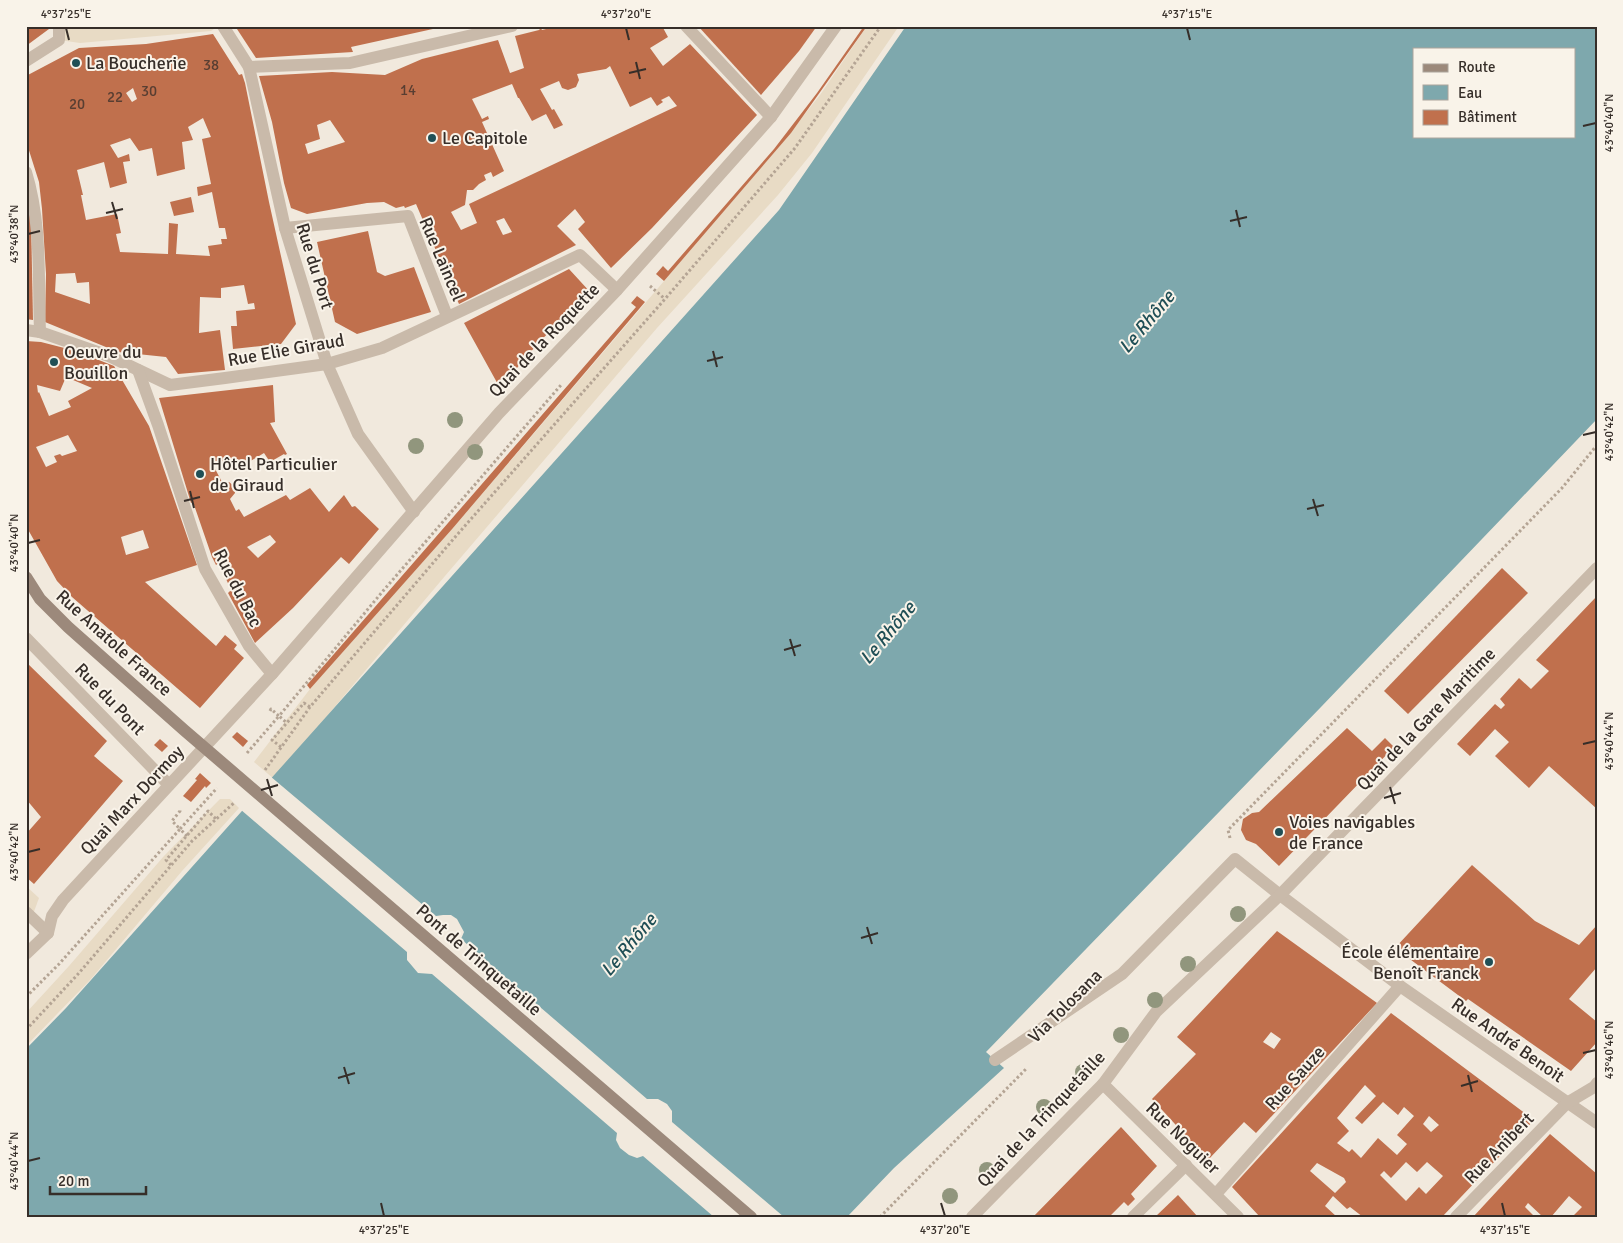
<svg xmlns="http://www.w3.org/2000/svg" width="1623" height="1243" viewBox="0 0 1623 1243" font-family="Signika,sans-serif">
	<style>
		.plaza { fill: #e8dbc5 }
		.water { fill: #7ea8ad; fill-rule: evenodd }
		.pier { fill: #f1e9dd }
		.building { fill: #c0704d; fill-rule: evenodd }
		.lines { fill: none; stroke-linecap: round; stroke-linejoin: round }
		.path { stroke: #b4a494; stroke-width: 3; stroke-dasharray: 2.5 2.5; stroke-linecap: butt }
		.lane { stroke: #c9baaa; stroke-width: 12 }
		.street { stroke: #c9baaa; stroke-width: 12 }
		.secondary { stroke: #9c897b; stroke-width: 12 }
		.tree { fill: #91967d }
		.ticks { fill: none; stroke: #362e29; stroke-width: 2 }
		.poi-dot { fill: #204f56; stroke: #f9f3e9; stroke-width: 2 }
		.labels { text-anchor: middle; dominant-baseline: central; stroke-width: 4; stroke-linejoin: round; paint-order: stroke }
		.number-label { font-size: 15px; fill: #583e32 }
		.poi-label { font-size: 18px; fill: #362e29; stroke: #f9f3e9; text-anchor: start }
		.street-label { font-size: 18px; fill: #362e29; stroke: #f9f3e9 }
		.water-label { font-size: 19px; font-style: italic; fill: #204f56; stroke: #f9f3e9 }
		.neatline { fill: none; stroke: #362e29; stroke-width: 2 }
		.ticks-label { font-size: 12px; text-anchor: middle; fill: #362e29 }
	</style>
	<rect width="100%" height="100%" fill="#f1e9dd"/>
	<g class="plaza">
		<polygon points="59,26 218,26 211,31 80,43 59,40"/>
		<polygon points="867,26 899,26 812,153 778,195 657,328 445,576 274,779 254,762 310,689 453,528 776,150 820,95"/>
		<polygon points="220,799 230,799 239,808 182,871 90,980 26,1046 26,1013 69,966 164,856"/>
		<polygon points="26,886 39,898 32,917 26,924"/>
	</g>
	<path class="water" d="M906 26H1597V419L1321 707 986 1052 1004 1068 894 1168 847 1217H26V1049L66 1008 779 210ZM1414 49H1574V136H1414Z"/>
	<polygon class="pier" points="270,776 436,916 443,915 451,915 457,919 464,932 461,939 647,1099 658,1099 667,1104 672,1111 672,1122 784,1217 714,1217 643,1156 637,1158 629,1155 620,1148 616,1140 617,1133 432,974 418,973 407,960 407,952 240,809"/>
	<g class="building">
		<polygon points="26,26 47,26 49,29 26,46"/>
		<polygon points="235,26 271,26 272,28 278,26 442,27 351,47 353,52 256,58"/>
		<path d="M549 26 553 28 559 26H662L668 37 650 48 663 66 690 44 757 115 652 228 611 268 578 229 585 222 575 209 557 226 576 245 459 304 416 204 405 208 404 206 396 208 384 202 367 203 307 214 291 208 284 183 272 122 259 76 332 72 385 75 422 59 498 40 510 73 524 68 515 36 539 30 541 28 542 30 550 28ZM610 66 630 107 651 97 657 106 663 102 661 100 669 96 677 106 469 204 477 223 461 230 451 212 465 205 467 190H473L479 184 486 180 484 175 491 172 493 177 504 171 482 122 489 119 488 116 482 119 472 99 512 84 518 98H519L532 121 546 114 554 129 563 125 554 109 552 110 540 89 559 81 562 88 568 90 576 87 579 80 577 74 606 69ZM330 120 345 142 308 154 305 144 320 139 317 125ZM504 218 512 232 503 235 496 221Z"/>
		<polygon points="698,26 817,26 799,51 761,95"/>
		<polygon points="864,26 867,26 791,133 664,281 656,274 663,266 668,271 774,149 817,93"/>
		<path d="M213 34 239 75 242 74 245 83 269 202 296 324 281 344 233 349 231 326H237L236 311 255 309 254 303 248 304 244 285 221 288V298L200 297 199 333 220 330 225 370 178 374 166 357 118 352 45 322 46 274 42 209 39 182 26 141V76L79 48 146 44ZM133 88 137 99 132 102 126 93ZM203 118 211 137 202 139 211 184 197 187 198 196 212 192 219 228H225L227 239H221L222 244 208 246 210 256 176 254 178 224 169 223 168 254 120 252 116 234 121 233 117 214 86 220 81 195H83L77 170 104 162 110 188 127 183 123 162 130 161 129 154 118 158 110 145 130 138 139 151 152 148 157 176 185 169 182 142 193 140 188 127ZM75 273 77 283 89 282 90 304 55 292 56 274Z"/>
		<polygon points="191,197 194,212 174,216 170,202"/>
		<polygon points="26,204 31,218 33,320 26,319"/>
		<polygon points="368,231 377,272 385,276 414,267 431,312 357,334 335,322 317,242"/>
		<polygon points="569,269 591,293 540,341 500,388 464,323"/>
		<polygon points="637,296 645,302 453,528 310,689 307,685 636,307 631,303"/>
		<path d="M26 341 41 342 76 351 114 366 149 426 197 565 145 582 216 646 225 635 237 645 234 649 244 658 200 708 72 597 57 581 26 526ZM66 377 92 388 68 401 71 407 49 416 39 392 38 393 37 385 60 391ZM68 435 77 451 62 456 60 454 54 456 57 462 46 467 36 447ZM143 530 149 548 126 555 121 537Z"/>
		<path d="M273 385 275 422 270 423 287 454 285 455 284 454 270 462 264 453 242 466 239 462 213 465 222 482H229L234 486 235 493 230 499 236 511 239 509 244 517 286 495 290 500 310 488 329 512 344 495 352 507 355 506 379 529 349 564 341 557 293 608 255 643 228 593 231 590 219 563 216 565 212 557 193 502 191 503 159 398ZM270 535 276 542 258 558 247 547Z"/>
		<polygon points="1502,568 1528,593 1408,714 1384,691"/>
		<polygon points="1597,596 1597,809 1549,766 1529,788 1495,756 1509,742 1495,729 1470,756 1457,744 1495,704 1501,709 1505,705 1500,699 1519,678 1531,689 1549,671 1536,660"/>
		<polygon points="26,662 107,741 94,756 123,781 34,884 26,877 26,834 41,817 26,799"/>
		<polygon points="1347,728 1372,751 1385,738 1394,747 1279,866 1256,844 1246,840 1241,830 1243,819 1252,813 1259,812"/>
		<polygon points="237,732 248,741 243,747 232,737"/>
		<polygon points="160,739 168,746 162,752 154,745"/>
		<polygon points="200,773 211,783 206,788 205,786 191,802 183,796 197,780 195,779"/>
		<polygon points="1472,865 1535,921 1579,945 1597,925 1597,967 1569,999 1597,1022 1597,1042 1571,1071 1468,999 1466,1001 1395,948"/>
		<path d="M1277 931 1377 1003 1256 1133 1244 1122 1208 1160 1152 1099 1196 1054 1177 1037ZM1271 1032 1281 1039 1274 1049 1263 1042Z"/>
		<path d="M1391 1013 1534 1120 1442 1217H1363L1350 1207 1347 1209 1333 1196 1325 1206 1337 1217H1260L1232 1187ZM1365 1085 1376 1096 1355 1118 1362 1124 1383 1102 1398 1115 1404 1107 1414 1116 1397 1135 1407 1144 1397 1155 1378 1138 1361 1158 1352 1149 1349 1152 1337 1143 1349 1131 1337 1118ZM1429 1116 1439 1125 1431 1132 1423 1124ZM1406 1162 1417 1172 1427 1162 1443 1176 1426 1194 1419 1187 1406 1201 1380 1175 1384 1171 1391 1178ZM1317 1163 1344 1178 1346 1182 1335 1193 1310 1171Z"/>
		<polygon points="1121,1127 1157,1166 1131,1194 1135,1199 1128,1206 1124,1202 1109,1217 1033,1217"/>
		<polygon points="1550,1134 1597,1174 1597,1217 1572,1217 1582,1207 1569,1196 1551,1217 1543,1217 1528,1203 1525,1207 1535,1217 1473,1217"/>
		<polygon points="1178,1195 1198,1217 1155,1217"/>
	</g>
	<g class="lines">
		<g class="path">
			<polyline points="650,286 665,299"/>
			<polyline points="270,711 271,709 279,716 383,591 561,385"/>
			<polyline points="281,747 272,740 304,703 310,707"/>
			<polyline points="247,753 279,716 287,723"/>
			<polyline points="265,770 310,707 456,536 665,299 795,148 881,26"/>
			<polyline points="187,836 180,829 217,788"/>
			<polyline points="1230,838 1228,830 1562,488 1597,445"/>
			<polyline points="171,865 166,860 208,811 216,819"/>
			<polyline points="26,997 59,964 180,829 172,821 180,811 180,809"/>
			<polyline points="26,1030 79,973 192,841 235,802"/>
			<polyline points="880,1217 1027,1068"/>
		</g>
		<g class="lane">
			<polyline points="995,1060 1122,974 1235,859 1280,895"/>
			<polyline points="1133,1217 1186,1165"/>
		</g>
		<g class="street">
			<polyline points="223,26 249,67 285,228 327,364 358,434 414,512"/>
			<polyline points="686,26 771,117"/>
			<polyline points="26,61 59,40 59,26"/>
			<polyline points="249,67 350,63 512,26"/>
			<path d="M26 172C42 224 38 279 40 332"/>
			<polyline points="285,228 408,216 447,316"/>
			<polyline points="26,330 40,332 109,356 170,385 225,378 327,364 382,348 580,255 617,290"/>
			<polyline points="138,370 158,425 205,569 249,646 272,674"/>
			<polyline points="26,638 169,785"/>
			<polyline points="1280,895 1400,986 1597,1123"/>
			<polyline points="26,912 48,933"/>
			<polyline points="26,954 48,933 52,916 63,900 272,674 499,413 617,290 771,117 836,26"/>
			<polyline points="1103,1084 1238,1217"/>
			<polyline points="1216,1194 1400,986"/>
			<polyline points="972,1217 1103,1084 1156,1012 1280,895 1597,568"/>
			<polyline points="1456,1217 1567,1103 1594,1087 1597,1083"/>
		</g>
		<polyline class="secondary" points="26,577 40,599 68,627 184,730 751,1217"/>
	</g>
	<g class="tree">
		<circle cx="455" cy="420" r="8"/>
		<circle cx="416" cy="446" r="8"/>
		<circle cx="475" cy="452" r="8"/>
		<circle cx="1238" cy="914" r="8"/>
		<circle cx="1188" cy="964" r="8"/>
		<circle cx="1155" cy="1000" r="8"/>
		<circle cx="1121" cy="1035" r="8"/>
		<circle cx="1083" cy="1072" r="8"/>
		<circle cx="1044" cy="1107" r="8"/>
		<circle cx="987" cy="1170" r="8"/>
		<circle cx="950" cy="1196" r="8"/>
	</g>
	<path class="ticks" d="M66 28 69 40M626 28 629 40M1187 28 1190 40M636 62 640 79M629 73 646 69M1583 126 1596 123M112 202 117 219M1236 210 1240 227M106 213 123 209M1230 221 1247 217M28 234 40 231M713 351 717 367M707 361 723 357M1583 435 1596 432M190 491 194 508M1313 499 1318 516M184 501 200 497M1307 509 1324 505M28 543 40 540M790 639 795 656M784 650 801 645M1583 744 1596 741M267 779 272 796M1390 787 1395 804M261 790 278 785M1384 798 1401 793M28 852 40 849M867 927 872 944M861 938 878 933M1583 1053 1596 1050M344 1067 349 1084M1468 1075 1472 1092M338 1078 355 1073M1461 1086 1478 1081M28 1161 40 1158M381 1203 384 1216M941 1203 945 1216M1502 1203 1505 1216"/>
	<g class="poi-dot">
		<circle cx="76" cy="63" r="5"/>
		<circle cx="432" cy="138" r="5"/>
		<circle cx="54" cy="362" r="5"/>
		<circle cx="200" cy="474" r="5"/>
		<circle cx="1279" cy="832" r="5"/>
		<circle cx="1489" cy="962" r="5"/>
	</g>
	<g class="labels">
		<g class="number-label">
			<text x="211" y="65">38</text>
			<text x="408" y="90">14</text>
			<text x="149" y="91">30</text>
			<text x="115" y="97">22</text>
			<text x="77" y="104">20</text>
		</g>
		<g class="poi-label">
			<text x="86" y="63">La Boucherie</text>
			<text x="442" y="138">Le Capitole</text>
			<text x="64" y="352">Oeuvre du<tspan x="64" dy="21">Bouillon</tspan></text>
			<text x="210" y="464">Hôtel Particulier<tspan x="210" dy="21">de Giraud</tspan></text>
			<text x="1289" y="822">Voies navigables<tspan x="1289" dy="21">de France</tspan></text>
			<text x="1479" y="952" text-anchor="end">École élémentaire<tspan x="1479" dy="21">Benoît Franck</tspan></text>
		</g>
		<g class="street-label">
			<text transform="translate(442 259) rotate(67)">Rue Laincel</text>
			<text transform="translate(315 266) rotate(73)">Rue du Port</text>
			<text transform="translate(544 340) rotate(-46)">Quai de la Roquette</text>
			<text transform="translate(286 350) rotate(-10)">Rue Elie Giraud</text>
			<text transform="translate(238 588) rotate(63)">Rue du Bac</text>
			<text transform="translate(114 643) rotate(42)">Rue Anatole France</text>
			<text transform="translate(110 699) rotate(46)">Rue du Pont</text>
			<text transform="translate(1426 719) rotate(-46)">Quai de la Gare Maritime</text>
			<text transform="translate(132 800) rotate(-47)">Quai Marx Dormoy</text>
			<text transform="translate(479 960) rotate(41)">Pont de Trinquetaille</text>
			<text transform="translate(1065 1006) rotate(-45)">Via Tolosana</text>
			<text transform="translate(1508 1040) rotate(35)">Rue André Benoit</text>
			<text transform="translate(1295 1078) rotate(-48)">Rue Sauze</text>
			<text transform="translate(1041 1119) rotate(-47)">Quai de la Trinquetaille</text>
			<text transform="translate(1183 1138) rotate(44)">Rue Noguier</text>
			<text transform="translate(1499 1148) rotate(-46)">Rue Anibert</text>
		</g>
		<g class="water-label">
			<text transform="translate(1147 322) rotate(-50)">Le Rhône</text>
			<text transform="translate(888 633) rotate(-50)">Le Rhône</text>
			<text transform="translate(629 945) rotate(-50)">Le Rhône</text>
		</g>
	</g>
	<rect width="1623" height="1243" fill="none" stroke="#f9f3e9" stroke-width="55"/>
	<rect x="1413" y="48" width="162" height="90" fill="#f9f3e9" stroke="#aba49c"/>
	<rect x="1423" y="64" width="25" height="8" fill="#9c897b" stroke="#aba49c"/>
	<text x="1458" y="72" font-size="15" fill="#362e29">Route</text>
	<rect x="1423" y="85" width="25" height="15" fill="#7ea8ad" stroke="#aba49c"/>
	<text x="1458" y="98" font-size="15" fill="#362e29">Eau</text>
	<rect x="1423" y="110" width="25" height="15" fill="#c0704d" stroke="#aba49c"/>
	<text x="1458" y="122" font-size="15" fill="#362e29">Bâtiment</text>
	<path d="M50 1186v8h96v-8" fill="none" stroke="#362e29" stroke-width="2.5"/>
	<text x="58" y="1186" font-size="15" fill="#362e29" stroke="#f9f3e9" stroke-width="4" paint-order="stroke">20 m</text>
	<rect x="28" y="28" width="1568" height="1188" class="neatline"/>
	<g class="ticks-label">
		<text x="66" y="18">4°37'25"E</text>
		<text x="626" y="18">4°37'20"E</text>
		<text x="1187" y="18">4°37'15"E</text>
		<text transform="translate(1609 123) rotate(-90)" y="4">43°40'40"N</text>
		<text transform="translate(14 234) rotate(-90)" y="4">43°40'38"N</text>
		<text transform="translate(1609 432) rotate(-90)" y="4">43°40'42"N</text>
		<text transform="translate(14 543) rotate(-90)" y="4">43°40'40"N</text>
		<text transform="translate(1609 741) rotate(-90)" y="4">43°40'44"N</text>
		<text transform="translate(14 852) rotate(-90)" y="4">43°40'42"N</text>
		<text transform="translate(1609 1050) rotate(-90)" y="4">43°40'46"N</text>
		<text transform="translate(14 1161) rotate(-90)" y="4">43°40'44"N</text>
		<text x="384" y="1234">4°37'25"E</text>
		<text x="945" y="1234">4°37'20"E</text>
		<text x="1505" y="1234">4°37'15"E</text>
	</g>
</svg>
